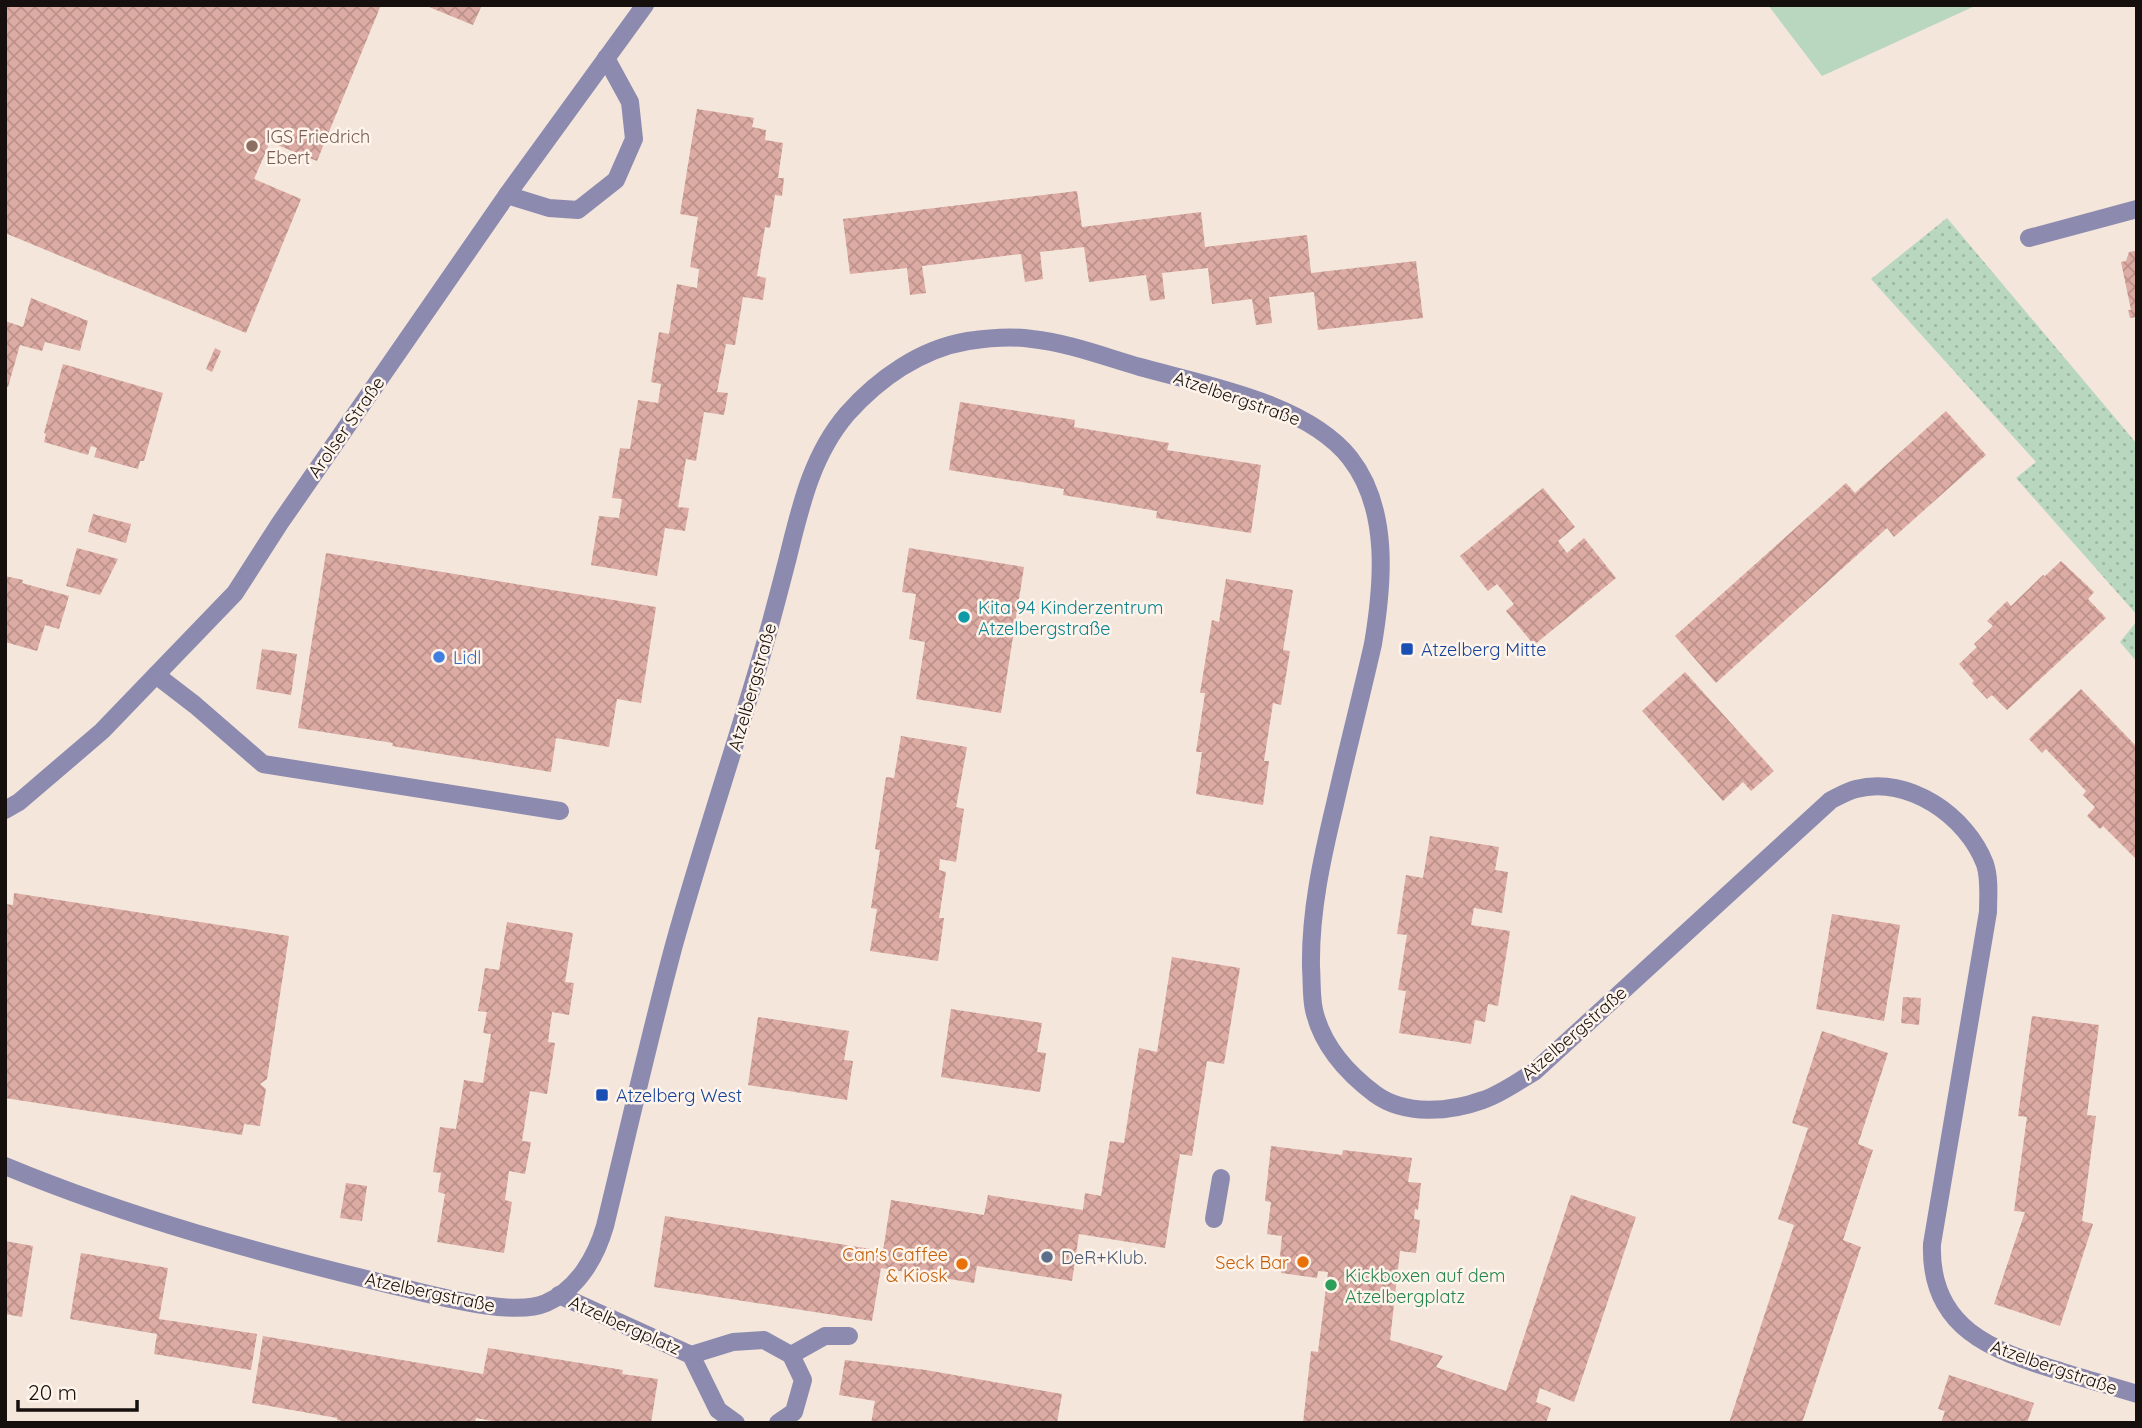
<svg xmlns="http://www.w3.org/2000/svg" width="2142" height="1428" viewBox="0 0 2142 1428" font-family="Quicksand,sans-serif">
	<style>
		.park { fill: url(#park-dots) }
		.garden { fill: #b8d7be }
		.building { fill: url(#building-cross-hatch) }
		.lines { fill: none; stroke-linecap: round; stroke-linejoin: round }
		.minor { stroke: #8c8baf; stroke-width: 18 }
		.education-dot { fill: #8d6e63; stroke: #fff4eb; stroke-width: 2.5 }
		.culture-dot { fill: #0f9aa8; stroke: #fff4eb; stroke-width: 2.5 }
		.transit-dot { fill: #1a4fb4; stroke: #fff4eb; stroke-width: 2.5 }
		.shop-dot { fill: #3f7fe0; stroke: #fff4eb; stroke-width: 2.5 }
		.service-dot { fill: #5c6f8a; stroke: #fff4eb; stroke-width: 2.5 }
		.food-dot { fill: #e8710a; stroke: #fff4eb; stroke-width: 2.5 }
		.leisure-dot { fill: #2e9e5b; stroke: #fff4eb; stroke-width: 2.5 }
		.labels { text-anchor: middle; dominant-baseline: central; stroke-width: 5; stroke-linejoin: round; paint-order: stroke }
		.education-label { font-size: 18px; fill: #785e54; stroke: #fff4eb; text-anchor: start }
		.street-label { font-size: 18px; fill: #15100d; stroke: #fff4eb }
		.culture-label { font-size: 18px; fill: #0d838f; stroke: #fff4eb; text-anchor: start }
		.transit-label { font-size: 18px; fill: #164399; stroke: #fff4eb; text-anchor: start }
		.shop-label { font-size: 18px; fill: #366cbe; stroke: #fff4eb; text-anchor: start }
		.food-label { font-size: 18px; fill: #c56008; stroke: #fff4eb; text-anchor: end }
		.service-label { font-size: 18px; fill: #4e5e75; stroke: #fff4eb; text-anchor: start }
		.leisure-label { font-size: 18px; fill: #27864d; stroke: #fff4eb; text-anchor: start }
	</style>
	<defs>
		<pattern id="park-dots" width="8" height="8" patternUnits="userSpaceOnUse" patternTransform="scale(1.75)"><rect width="8" height="8" fill="#b8d7be"/><path d="M2 2h.1M6 6h.1" fill="none" stroke="#9db8a2" stroke-width="1.8" stroke-linecap="round"/></pattern>
		<pattern id="building-cross-hatch" width="8" height="8" patternUnits="userSpaceOnUse" patternTransform="scale(1.75)"><rect width="8" height="8" fill="#dcaba3"/><path d="M0 0l8 8M0 8l8-8" fill="none" stroke="#bc928b"/></pattern>
	</defs>
	<rect width="100%" height="100%" fill="#f4e6db"/>
	<g class="park">
		<polygon points="1947,218 2137,444 2137,615 2016,478 2036,462 1871,279"/>
		<polygon points="2137,621 2137,662 2120,642"/>
	</g>
	<polygon class="garden" points="1768,5 1977,5 1822,76"/>
	<g class="building">
		<polygon points="5,5 381,5 317,161 270,142 254,179 301,199 246,333 5,233"/>
		<polygon points="424,5 482,5 473,25"/>
		<polygon points="697,109 754,118 752,127 766,130 765,140 783,143 778,178 784,178 782,196 775,195 770,228 765,227 757,276 766,278 763,300 743,297 735,345 726,344 717,392 728,393 724,415 704,412 696,461 686,459 678,507 689,508 685,531 665,528 657,576 591,565 599,516 619,518 622,499 612,498 620,448 630,449 638,400 658,403 661,384 651,382 659,332 669,334 677,284 697,288 699,269 690,267 698,217 680,214"/>
		<polygon points="1077,191 1082,227 1201,212 1205,247 1307,235 1311,273 1416,261 1423,318 1318,330 1314,292 1269,297 1272,323 1256,325 1252,299 1212,304 1208,268 1162,273 1165,299 1150,301 1146,275 1089,282 1084,247 1040,252 1043,279 1025,282 1021,254 922,266 926,293 910,295 907,268 850,274 843,219"/>
		<polygon points="2134,251 2137,251 2137,317 2130,318 2128,310 2131,310 2121,262 2126,261 2129,252"/>
		<polygon points="31,298 88,321 80,351 45,342 42,351 20,345 8,387 5,386 5,321 23,327"/>
		<polygon points="215,348 221,351 212,372 206,369"/>
		<polygon points="63,364 163,393 144,461 140,461 138,469 94,457 97,448 91,446 88,455 44,442 46,434 44,433"/>
		<polygon points="960,402 1075,420 1074,427 1169,443 1167,450 1261,465 1251,533 1156,518 1157,511 1063,495 1064,489 949,470"/>
		<polygon points="1946,411 1986,455 1894,537 1887,528 1716,683 1675,636 1846,483 1855,493"/>
		<polygon points="1543,488 1575,527 1558,541 1567,553 1584,538 1616,578 1534,645 1506,611 1514,604 1497,584 1488,591 1460,556"/>
		<polygon points="93,514 131,524 126,543 88,532"/>
		<polygon points="77,548 118,559 100,595 66,586"/>
		<polygon points="909,548 1024,567 1001,713 916,699 925,642 909,639 916,594 902,592"/>
		<polygon points="326,553 656,607 641,703 617,699 609,747 556,738 551,772 392,746 393,743 298,728"/>
		<polygon points="2061,561 2094,592 2088,599 2106,618 2007,710 1992,695 1987,699 1972,683 1974,681 1959,664 1977,647 1974,644 1993,626 1987,621 2007,601 2011,606 2043,575 2045,576"/>
		<polygon points="5,576 23,580 22,583 69,596 59,629 45,625 37,651 5,642"/>
		<polygon points="1226,579 1293,590 1283,650 1290,651 1281,705 1273,703 1264,761 1269,761 1263,805 1196,794 1202,752 1196,752 1205,693 1200,693 1212,620 1219,622"/>
		<polygon points="262,649 297,654 291,695 256,689"/>
		<polygon points="1685,672 1774,771 1751,791 1743,782 1723,801 1642,711"/>
		<polygon points="2081,689 2137,747 2137,860 2103,826 2100,829 2087,816 2095,807 2083,795 2086,791 2046,749 2042,753 2029,739"/>
		<polygon points="901,736 967,747 956,807 964,809 956,862 940,859 939,870 946,872 939,918 944,918 938,961 870,951 877,909 871,908 880,850 875,849 886,777 894,778"/>
		<polygon points="1430,836 1499,847 1495,870 1508,872 1502,913 1474,908 1471,925 1510,931 1498,1006 1488,1004 1485,1022 1475,1020 1471,1044 1399,1033 1406,991 1398,990 1407,935 1397,934 1406,875 1423,878"/>
		<polygon points="14,893 289,936 267,1079 260,1084 266,1089 260,1126 244,1124 242,1135 5,1098 5,904 13,905"/>
		<polygon points="1832,914 1900,925 1884,1021 1816,1009"/>
		<polygon points="507,922 573,933 565,982 574,983 569,1015 552,1012 548,1042 555,1043 547,1094 530,1091 522,1141 531,1142 525,1174 509,1171 505,1200 512,1202 504,1253 437,1242 445,1194 438,1192 441,1173 433,1172 440,1127 456,1129 464,1080 483,1083 491,1034 483,1033 487,1012 478,1011 485,968 499,970"/>
		<polygon points="1172,957 1240,968 1224,1064 1207,1061 1192,1156 1180,1154 1165,1248 1079,1234 1072,1281 977,1266 974,1283 881,1268 872,1321 654,1287 665,1216 883,1251 891,1200 984,1215 988,1195 1083,1210 1085,1193 1101,1196 1110,1141 1124,1143 1139,1048 1157,1052"/>
		<polygon points="1903,997 1921,998 1919,1025 1901,1023"/>
		<polygon points="951,1009 1042,1023 1037,1052 1046,1053 1040,1092 941,1077"/>
		<polygon points="2032,1016 2099,1025 2087,1115 2096,1116 2082,1221 2093,1224 2060,1326 1994,1304 2025,1212 2014,1211 2027,1117 2018,1116"/>
		<polygon points="758,1017 849,1031 844,1060 853,1061 847,1100 748,1085"/>
		<polygon points="1822,1031 1888,1053 1858,1144 1873,1150 1843,1240 1861,1247 1802,1423 1729,1423 1794,1225 1778,1219 1808,1128 1792,1123"/>
		<polygon points="1271,1146 1342,1155 1343,1150 1412,1158 1408,1182 1421,1183 1418,1210 1415,1209 1414,1219 1420,1220 1416,1253 1400,1251 1390,1340 1443,1356 1436,1367 1506,1391 1571,1195 1636,1217 1574,1402 1540,1388 1536,1402 1551,1408 1546,1423 1303,1423 1311,1351 1318,1352 1328,1272 1318,1271 1317,1278 1281,1273 1282,1266 1279,1266 1282,1236 1267,1234 1271,1202 1265,1201"/>
		<polygon points="346,1183 367,1186 362,1221 340,1218"/>
		<polygon points="5,1241 33,1246 22,1317 5,1314"/>
		<polygon points="81,1253 168,1268 159,1319 257,1334 251,1370 154,1354 157,1334 70,1319"/>
		<polygon points="263,1336 483,1374 488,1348 623,1370 622,1374 658,1379 651,1423 503,1423 476,1418 475,1423 354,1423 337,1420 337,1418 252,1403"/>
		<polygon points="845,1360 926,1370 1062,1394 1057,1423 871,1423 875,1401 839,1395"/>
		<polygon points="1949,1375 2034,1403 2027,1423 1941,1423 1945,1411 1938,1409"/>
	</g>
	<g class="lines">
		<g class="minor">
			<polyline points="507,195 549,208 578,210 616,180 634,139 630,102 606,58"/>
			<polyline points="2029,238 2137,209"/>
			<polyline points="156,675 195,705 263,764 560,811"/>
			<polyline points="5,810 19,802 102,731 235,593 280,523 507,195 645,5"/>
			<path d="M5 1166C130 1218 263 1254 395 1286 431 1294 512 1318 546 1303 578 1289 596 1257 605 1226 628 1132 649 1038 674 945 701 848 734 751 762 654 771 623 779 592 787 561 800 509 811 456 847 414 878 379 920 349 968 341 988 338 1012 336 1032 339 1069 343 1105 357 1140 367 1205 385 1307 403 1350 458 1390 509 1383 584 1373 644 1361 697 1347 751 1335 804 1322 858 1310 912 1311 967 1312 981 1311 997 1314 1010 1322 1045 1347 1073 1375 1094 1405 1116 1450 1112 1483 1100 1501 1094 1517 1082 1534 1072L1831 800C1839 796 1848 791 1856 789 1908 775 1967 816 1985 864 1990 879 1988 897 1988 912L1932 1244C1929 1328 1992 1351 2060 1371 2085 1379 2111 1386 2137 1394"/>
			<polyline points="1214,1219 1221,1178"/>
			<polyline points="559,1295 691,1355 718,1410 736,1423"/>
			<polyline points="691,1355 733,1342 764,1340 791,1355 803,1380 794,1412 778,1423"/>
			<polyline points="791,1355 825,1336 849,1336"/>
		</g>
	</g>
	<circle class="education-dot" cx="252" cy="146" r="7"/>
	<circle class="culture-dot" cx="964" cy="617" r="7"/>
	<g class="transit-dot">
		<rect x="1400" y="642" width="14" height="14" rx="3.5"/>
		<rect x="595" y="1088" width="14" height="14" rx="3.5"/>
	</g>
	<circle class="shop-dot" cx="439" cy="657" r="7"/>
	<circle class="service-dot" cx="1047" cy="1257" r="7"/>
	<g class="food-dot">
		<circle cx="1303" cy="1262" r="7"/>
		<circle cx="962" cy="1264" r="7"/>
	</g>
	<circle class="leisure-dot" cx="1331" cy="1285" r="7"/>
	<g class="labels">
		<g class="education-label">
			<text x="266" y="136">IGS Friedrich<tspan x="266" dy="21">Ebert</tspan></text>
		</g>
		<g class="street-label">
			<text transform="translate(1237 398) rotate(19)">Atzelbergstraße</text>
			<text transform="translate(346 427) rotate(-55)">Arolser Straße</text>
			<text transform="translate(752 687) rotate(-74)">Atzelbergstraße</text>
			<text transform="translate(1574 1033) rotate(-41)">Atzelbergstraße</text>
			<text transform="translate(430 1292) rotate(12)">Atzelbergstraße</text>
			<text transform="translate(625 1325) rotate(24)">Atzelbergplatz</text>
			<text transform="translate(2054 1367) rotate(19)">Atzelbergstraße</text>
		</g>
		<g class="culture-label">
			<text x="978" y="607">Kita 94 Kinderzentrum<tspan x="978" dy="21">Atzelbergstraße</tspan></text>
		</g>
		<g class="transit-label">
			<text x="1421" y="649">Atzelberg Mitte</text>
			<text x="616" y="1095">Atzelberg West</text>
		</g>
		<g class="shop-label">
			<text x="453" y="657">Lidl</text>
		</g>
		<g class="food-label">
			<text x="948" y="1254">Can's Caffee<tspan x="948" dy="21">&amp; Kiosk</tspan></text>
			<text x="1289" y="1262">Seck Bar</text>
		</g>
		<g class="service-label">
			<text x="1061" y="1257">DeR+Klub.</text>
		</g>
		<g class="leisure-label">
			<text x="1345" y="1275">Kickboxen auf dem<tspan x="1345" dy="21">Atzelbergplatz</tspan></text>
		</g>
	</g>
	<rect width="2142" height="1428" fill="none" stroke="#15100d" stroke-width="14"/>
	<path d="M18 1400v10h119v-10" fill="none" stroke="#15100d" stroke-width="3.5"/>
	<text x="28" y="1400" font-size="21" fill="#15100d" stroke="#fff4eb" stroke-width="5" paint-order="stroke">20 m</text>
</svg>
